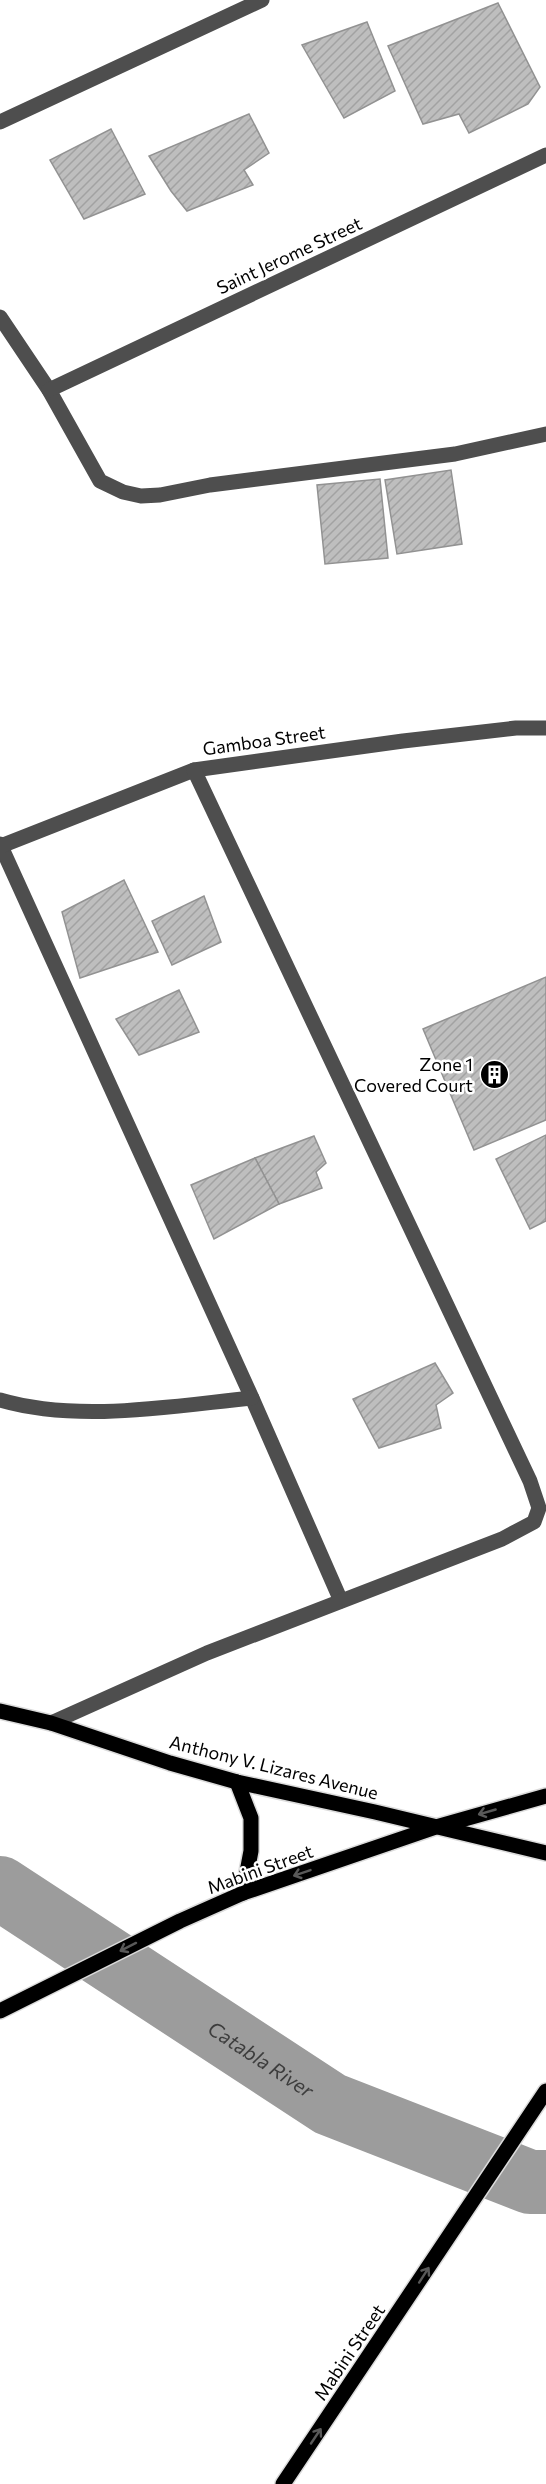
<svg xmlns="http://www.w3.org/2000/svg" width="546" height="2484" viewBox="0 0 546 2484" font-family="Commissioner,sans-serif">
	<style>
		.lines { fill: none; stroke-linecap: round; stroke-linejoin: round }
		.river { stroke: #9c9c9c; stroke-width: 64 }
		.building { fill: url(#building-hatch); stroke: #929292; stroke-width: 1.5 }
		.major-casing { stroke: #dbdbdb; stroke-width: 18 }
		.minor { stroke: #4e4e4e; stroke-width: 15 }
		.major { stroke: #000; stroke-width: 15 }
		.oneway { stroke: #595959 }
		.labels { text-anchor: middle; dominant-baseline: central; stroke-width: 5; stroke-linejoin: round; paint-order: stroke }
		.street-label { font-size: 18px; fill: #000; stroke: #fff }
		.poi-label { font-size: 18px; fill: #000; stroke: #fff; text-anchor: end }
		.water-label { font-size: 20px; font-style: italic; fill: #3d3d3d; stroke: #fff }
	</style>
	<defs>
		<pattern id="building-hatch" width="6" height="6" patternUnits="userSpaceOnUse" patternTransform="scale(1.5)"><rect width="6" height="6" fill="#bebebe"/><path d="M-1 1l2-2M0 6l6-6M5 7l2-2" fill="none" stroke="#a2a2a2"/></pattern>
	</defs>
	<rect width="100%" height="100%" fill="#fff"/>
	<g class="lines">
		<path class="river" id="s1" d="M0 1888 330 2104 530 2182H546"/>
	</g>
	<g class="building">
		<polygon points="498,3 540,87 528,104 469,133 459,114 423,124 388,46"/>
		<polygon points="367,22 395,91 344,118 302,45"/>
		<polygon points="249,114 269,153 244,170 253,185 187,211 171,191 149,156"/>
		<polygon points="111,129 145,194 84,219 50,160"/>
		<polygon points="451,470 462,544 397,554 385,480"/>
		<polygon points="380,479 388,558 325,564 317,485"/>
		<polygon points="124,880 158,952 80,978 62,912"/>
		<polygon points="204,896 221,942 172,965 152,921"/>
		<polygon points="546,977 546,1120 474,1150 423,1029"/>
		<polygon points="179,990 199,1032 139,1055 116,1019"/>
		<polygon points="546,1135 546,1221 530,1229 496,1159"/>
		<polygon points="314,1136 326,1163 316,1172 322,1188 279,1204 255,1158"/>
		<polygon points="255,1158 279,1204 214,1239 191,1185"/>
		<polygon points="435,1363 453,1393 436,1405 441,1428 379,1448 353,1399"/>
	</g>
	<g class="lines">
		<defs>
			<g id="major">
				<polyline points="0,1711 51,1723 170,1763 237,1782 375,1812 546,1853"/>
				<polyline points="237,1782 251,1818 251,1851 243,1893"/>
				<polyline points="0,2011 180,1921 243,1893 436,1827 546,1796"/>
				<polyline points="283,2484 546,2091"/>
			</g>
		</defs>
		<use href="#major" class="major-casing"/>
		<g class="minor">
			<polyline points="0,122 262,0"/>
			<polyline points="0,317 49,390 100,481 123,492 141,496 160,495 210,485 455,454 546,434"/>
			<polyline points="49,390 546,155"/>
			<polyline points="0,844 252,1398 341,1601"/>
			<polyline points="1,846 194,770 403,741 516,728 546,728"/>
			<path d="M0 1400C78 1423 172 1406 252 1398"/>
			<polyline points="51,1723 207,1653 502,1539 534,1522 539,1508 530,1481 194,770"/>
		</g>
		<use href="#major" class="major"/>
	</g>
	<defs><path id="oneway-shaft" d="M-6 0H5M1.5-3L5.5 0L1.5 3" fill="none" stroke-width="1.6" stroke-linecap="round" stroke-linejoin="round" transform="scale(1.5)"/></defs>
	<g class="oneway">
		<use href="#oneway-shaft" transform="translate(487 1812) rotate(164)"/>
		<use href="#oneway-shaft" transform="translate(302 1873) rotate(161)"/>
		<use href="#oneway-shaft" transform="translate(128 1947) rotate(153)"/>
		<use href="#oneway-shaft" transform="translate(424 2275) rotate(-57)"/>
		<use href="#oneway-shaft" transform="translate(316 2436) rotate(-56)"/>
	</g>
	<defs>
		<symbol id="building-disc" viewBox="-11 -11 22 22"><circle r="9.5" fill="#000" stroke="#fff"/><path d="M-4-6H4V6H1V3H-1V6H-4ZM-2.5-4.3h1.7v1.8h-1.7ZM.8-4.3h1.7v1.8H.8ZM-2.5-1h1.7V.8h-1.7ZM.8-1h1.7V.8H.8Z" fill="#fff"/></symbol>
	</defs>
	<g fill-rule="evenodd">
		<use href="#building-disc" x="478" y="1058" width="33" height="33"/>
	</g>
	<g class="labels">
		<g class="street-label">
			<text transform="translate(289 255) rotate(-25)">Saint Jerome Street</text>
			<text transform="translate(264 740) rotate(-8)">Gamboa Street</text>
			<text transform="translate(274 1767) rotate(14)">Anthony V. Lizares Avenue</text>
			<text transform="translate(260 1869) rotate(-20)">Mabini Street</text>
			<text transform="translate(349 2352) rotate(-56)">Mabini Street</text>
		</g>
		<g class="poi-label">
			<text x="473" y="1064">Zone 1<tspan x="473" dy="21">Covered Court</tspan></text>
		</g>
		<g class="water-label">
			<text stroke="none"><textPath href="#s1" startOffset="312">Catabla River</textPath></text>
		</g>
	</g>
</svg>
